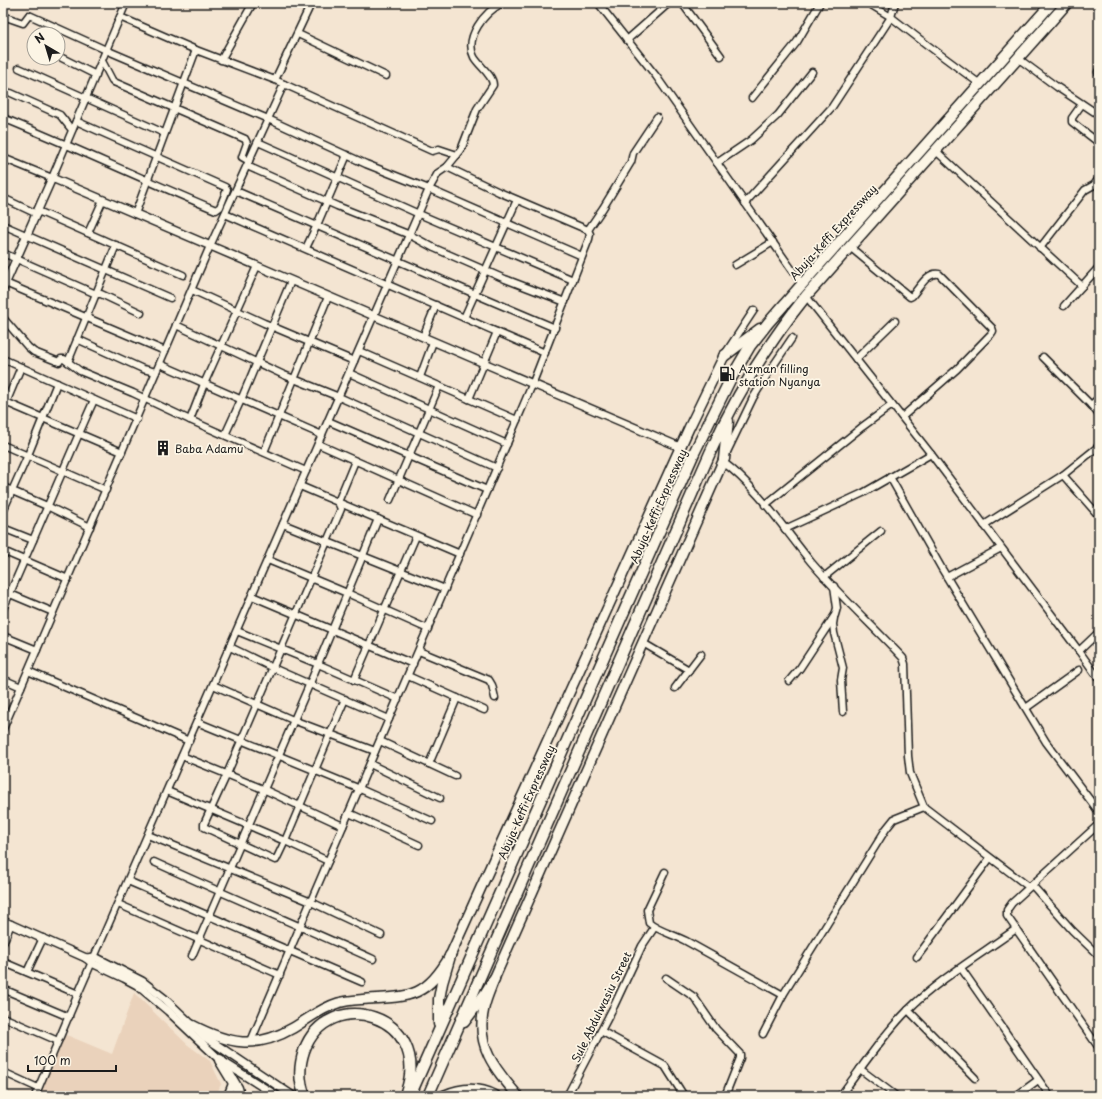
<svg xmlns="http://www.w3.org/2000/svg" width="1102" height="1099" viewBox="0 0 1102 1099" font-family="'Playpen Sans',sans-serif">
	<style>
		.built { fill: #ead2bb }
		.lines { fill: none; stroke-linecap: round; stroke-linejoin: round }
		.minor-casing { stroke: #1c1c1c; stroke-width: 9 }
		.tertiary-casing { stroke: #1c1c1c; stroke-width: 10 }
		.primary-casing { stroke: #1c1c1c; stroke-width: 12 }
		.trunk-casing { stroke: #1c1c1c; stroke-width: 13 }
		.minor { stroke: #fcf5e5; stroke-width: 6 }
		.tertiary { stroke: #fcf5e5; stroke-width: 7 }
		.primary { stroke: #fcf5e5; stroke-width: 9 }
		.trunk { stroke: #fcf5e5; stroke-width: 10 }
		.labels { text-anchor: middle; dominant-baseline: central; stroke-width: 3.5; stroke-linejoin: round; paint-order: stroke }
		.street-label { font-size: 11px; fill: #1c1c1c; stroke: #fcf5e5 }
		.poi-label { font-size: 11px; fill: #1c1c1c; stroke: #fcf5e5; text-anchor: start }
	</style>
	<rect width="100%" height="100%" fill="#f4e5d2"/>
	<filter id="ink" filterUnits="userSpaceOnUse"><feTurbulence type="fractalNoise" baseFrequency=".025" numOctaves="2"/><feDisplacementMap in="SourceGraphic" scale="8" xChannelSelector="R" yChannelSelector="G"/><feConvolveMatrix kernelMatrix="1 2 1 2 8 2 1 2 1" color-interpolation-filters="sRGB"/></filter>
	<g filter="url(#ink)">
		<polygon class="built" points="134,993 188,1045 210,1061 221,1084 216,1096 38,1096 64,1035 69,1036 112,1054"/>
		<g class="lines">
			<defs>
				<g id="minor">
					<polyline points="598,3 656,76 802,284"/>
					<polyline points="682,3 721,56"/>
					<polyline points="868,3 891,17 926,44 980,84"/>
					<polyline points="3,8 5,3"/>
					<polyline points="3,16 23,23 29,15 106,50 268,119 366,164 429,189 582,256"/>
					<polyline points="120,17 196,50 275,80 432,151 439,149 457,155"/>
					<polyline points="298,34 386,76"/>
					<polyline points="627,40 669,3"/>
					<polyline points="58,56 96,75"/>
					<polyline points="1019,59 1057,87 1099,115"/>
					<polyline points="221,60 253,3"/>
					<polyline points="102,61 112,80 114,82 245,139 247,143 242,157 249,161"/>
					<polyline points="19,68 164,133"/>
					<polyline points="1098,72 1099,70"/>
					<polyline points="275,80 310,6"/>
					<polyline points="11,93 60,115 72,130"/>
					<polyline points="752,98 797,42 820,3"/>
					<polyline points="1082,104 1072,118 1072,122 1099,143"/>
					<path d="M3 118C74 147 144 180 216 210L220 207 226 192 227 189 225 187 76 121"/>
					<polyline points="258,142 419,214 573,280"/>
					<polyline points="936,151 1082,286"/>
					<polyline points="3,158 52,178 126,3"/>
					<polyline points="717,163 751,140 778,115 812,72"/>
					<polyline points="247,166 337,206 410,235 434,248 505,279 565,302"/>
					<polyline points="236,191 475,294 555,328"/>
					<polyline points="3,198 37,214"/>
					<polyline points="745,203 832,107 891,17 895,3"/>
					<polyline points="38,211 183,275"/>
					<polyline points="135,214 196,50"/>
					<polyline points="225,214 545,353"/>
					<polyline points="3,225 170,298"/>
					<polyline points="588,230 603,208 631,162 633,153 657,117"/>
					<polyline points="88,233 103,200"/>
					<path d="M850 247 910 297 912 296C919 288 928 271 939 274L992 328 993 331 991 334 957 369 902 417"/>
					<polyline points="306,248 317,225 347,155"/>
					<polyline points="1040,248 1085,190 1094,185 1099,178"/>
					<polyline points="3,253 96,294 101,294 141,313"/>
					<polyline points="735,265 773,242"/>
					<polyline points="3,282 165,351"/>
					<polyline points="192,290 264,323 354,361"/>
					<polyline points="806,296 931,454 1079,651 1099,679"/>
					<polyline points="1064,306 1099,267"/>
					<polyline points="3,318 28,347 34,352 59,362 61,359 64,359 80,371 133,393 190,420 306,471"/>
					<polyline points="464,318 517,200"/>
					<polyline points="176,325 284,375 339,397 497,468"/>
					<polyline points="423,337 436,305"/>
					<polyline points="77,339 143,369 156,372"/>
					<polyline points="359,351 517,420"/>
					<polyline points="727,351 754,310"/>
					<polyline points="1043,357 1091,405 1099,415"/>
					<polyline points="3,359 137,419"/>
					<polyline points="856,359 895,321"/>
					<polyline points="68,362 116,245"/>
					<polyline points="160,364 322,435"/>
					<polyline points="349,373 507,444"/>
					<polyline points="420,377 433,342"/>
					<polyline points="469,399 497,332"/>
					<polyline points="3,401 122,452"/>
					<polyline points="1091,405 1099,398"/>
					<polyline points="3,410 21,367"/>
					<polyline points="190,420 204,384 257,266"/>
					<polyline points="328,421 487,490"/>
					<polyline points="225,435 241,400 291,281"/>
					<polyline points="318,444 477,515"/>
					<polyline points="3,445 106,490"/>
					<polyline points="264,452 328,297"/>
					<polyline points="727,452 753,398 769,372 792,338"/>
					<path d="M723 462C757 487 784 529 811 562 840 596 873 626 903 658L905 664 908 756 910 773 924 807 1029 887"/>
					<polyline points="1063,475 1099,516"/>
					<polyline points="890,477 942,569 1046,742 1099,812"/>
					<polyline points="300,486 460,554"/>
					<polyline points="3,487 47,506 90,527"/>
					<polyline points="390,500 439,386"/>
					<polyline points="765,505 862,427 892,405"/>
					<polyline points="3,511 28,455 57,383"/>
					<polyline points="283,524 445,589"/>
					<polyline points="984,525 1063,475 1099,446"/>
					<polyline points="3,528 33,540"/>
					<polyline points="785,529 863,493 931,454"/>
					<polyline points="3,551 68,579"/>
					<polyline points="268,560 347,593 428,629"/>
					<polyline points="824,577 881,531"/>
					<polyline points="947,577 1001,548"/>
					<polyline points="3,591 53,612"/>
					<polyline points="252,596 413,664"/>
					<path d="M3 609C34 539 63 469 94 400"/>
					<polyline points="834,618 833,624 834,633 843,668 841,680 843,712"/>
					<polyline points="237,631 318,664 398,699"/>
					<polyline points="3,636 37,650"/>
					<polyline points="643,643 689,670"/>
					<polyline points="230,647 273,668 389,719"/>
					<polyline points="419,651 489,680 492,685 495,698"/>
					<polyline points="1079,651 1099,632"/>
					<polyline points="28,671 189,741"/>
					<polyline points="408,676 484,710"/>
					<polyline points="3,679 21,687"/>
					<polyline points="354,680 416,536"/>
					<polyline points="789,681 800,668 835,615 837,608 834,586"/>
					<polyline points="213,685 293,720 375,751"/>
					<polyline points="675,688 701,654"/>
					<polyline points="345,699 285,841 276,860 275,860 204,827 204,824 227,774 341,509 338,502 355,461"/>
					<polyline points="1026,708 1079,670"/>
					<polyline points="197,722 360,789 432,821"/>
					<polyline points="3,729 210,246 284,84"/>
					<polyline points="380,741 455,776"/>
					<polyline points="182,756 263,789 343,826"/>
					<polyline points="370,764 440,798"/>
					<polyline points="429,764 457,698"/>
					<polyline points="167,791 285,841 328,861"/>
					<polyline points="349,813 419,845"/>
					<polyline points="1099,824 1012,903 1007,910 1007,916 1099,1048"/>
					<polyline points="148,835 311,902 381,935"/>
					<path d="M154 862C226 895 300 926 373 959"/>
					<path d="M665 872 647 910 649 923C658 931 675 935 686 941L783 995"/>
					<polyline points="128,881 362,982"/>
					<polyline points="1032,885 1072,930 1099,956"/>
					<polyline points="118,904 280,975"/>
					<polyline points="3,943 11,924"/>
					<polyline points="192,956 313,676 378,519"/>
					<polyline points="917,957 990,858"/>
					<polyline points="3,962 78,994"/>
					<polyline points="961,968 1050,1096"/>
					<polyline points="27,972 43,938"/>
					<polyline points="666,978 694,997 716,1029 740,1054 740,1058 725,1096"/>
					<polyline points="3,989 69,1017"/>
					<polyline points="908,1010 975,1078"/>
					<polyline points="3,1017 58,1041"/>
					<polyline points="601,1031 665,1066 684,1096"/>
					<polyline points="763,1034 783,995 886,829 894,819 924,807"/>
					<polyline points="251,1041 532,385 589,239 590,234 588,230 499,192 447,167"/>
					<polyline points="860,1069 896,1096"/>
					<polyline points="3,1072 38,1088"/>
					<path d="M841 1095C862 1067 883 1035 908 1010 939 979 980 955 1016 929"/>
					<path d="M35 1096 78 994 429 189 438 173 447 167 461 150 477 109 493 85C493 75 479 66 474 57 464 37 485 12 502 3"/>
					<polyline points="227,1096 233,1081"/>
					<polyline points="567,1096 614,1006 642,946 654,928"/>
					<polyline points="1016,1096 1038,1080"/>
				</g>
				<g id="tertiary">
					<polyline points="3,289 52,178 680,447"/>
					<polyline points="3,921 86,958 92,963 124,978 137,985 168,1011 220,1060 277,1096"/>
					<polyline points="86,958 95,957 142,981 165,999 205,1037 293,1096"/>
				</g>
				<g id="primary">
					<path d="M192 1025C229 1044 255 1050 293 1028 308 1019 321 1008 338 1003 348 1000 358 1000 368 999 412 997 427 996 450 956L689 428 724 356"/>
					<path d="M518 1096C495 1069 475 1046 484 1008 486 998 491 988 494 979L724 459"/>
				</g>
				<g id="trunk">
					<polyline points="724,356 760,329"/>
					<polyline points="724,459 728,421"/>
					<polyline points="464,1022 485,994 494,979"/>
					<polyline points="439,1024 439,999 442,983 450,956"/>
					<polyline points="220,1060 237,1088 239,1096"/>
					<path d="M305 1096C299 1082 299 1066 304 1051 328 984 433 1015 406 1092"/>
					<polyline points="410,1096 694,453 730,380 750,346 768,323 834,248 1052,3"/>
					<path d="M428 1096 710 453C736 394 766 346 806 296L1067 3"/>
					<path d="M444 1096C462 1088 478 1087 495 1096"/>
				</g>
			</defs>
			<use href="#minor" class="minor-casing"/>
			<use href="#tertiary" class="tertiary-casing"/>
			<use href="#primary" class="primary-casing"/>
			<use href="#trunk" class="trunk-casing"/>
			<use href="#minor" class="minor"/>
			<use href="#tertiary" class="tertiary"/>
			<use href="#primary" class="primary"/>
			<use href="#trunk" class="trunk"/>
		</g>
	</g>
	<defs>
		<symbol id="fuel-bare" viewBox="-9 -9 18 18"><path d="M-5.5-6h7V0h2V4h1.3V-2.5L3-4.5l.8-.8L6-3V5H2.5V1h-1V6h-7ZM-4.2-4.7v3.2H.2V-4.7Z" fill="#1c1c1c" stroke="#fcf5e5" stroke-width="2.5" paint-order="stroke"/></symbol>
		<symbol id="building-bare" viewBox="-9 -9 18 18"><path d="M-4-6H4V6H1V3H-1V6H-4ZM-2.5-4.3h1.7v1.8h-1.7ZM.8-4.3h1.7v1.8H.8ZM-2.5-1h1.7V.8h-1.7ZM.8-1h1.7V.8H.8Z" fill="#1c1c1c" stroke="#fcf5e5" stroke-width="2.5" paint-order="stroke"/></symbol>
	</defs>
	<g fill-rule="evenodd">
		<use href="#fuel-bare" x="716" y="363" width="22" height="22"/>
		<use href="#building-bare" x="152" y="437" width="22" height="22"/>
	</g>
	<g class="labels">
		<g class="street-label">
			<text transform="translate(833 232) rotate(-48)">Abuja-Keffi Expressway</text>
			<text transform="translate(658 506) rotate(-66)">Abuja-Keffi Expressway</text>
			<text transform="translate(526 802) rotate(-66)">Abuja-Keffi Expressway</text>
			<text transform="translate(601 1007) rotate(-64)">Sule Abdulwasiu Street</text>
		</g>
		<g class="poi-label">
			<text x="739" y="368">Azman filling<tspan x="739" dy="13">station Nyanya</tspan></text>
			<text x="175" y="448">Baba Adamu</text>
		</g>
	</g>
	<rect width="1102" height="1099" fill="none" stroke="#fcf5e5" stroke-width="16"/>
	<rect x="8" y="8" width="1086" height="1083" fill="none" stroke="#1c1c1c" stroke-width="1.5" filter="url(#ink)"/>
	<g transform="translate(46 46) rotate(322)"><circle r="19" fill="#fcf5e5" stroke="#a29e95"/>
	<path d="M0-3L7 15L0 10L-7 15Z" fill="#1c1c1c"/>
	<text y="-6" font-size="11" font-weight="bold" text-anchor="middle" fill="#1c1c1c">N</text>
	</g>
	<path d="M28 1065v6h88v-6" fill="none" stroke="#1c1c1c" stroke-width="2"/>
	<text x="34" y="1065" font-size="12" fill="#1c1c1c" stroke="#fcf5e5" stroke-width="3" paint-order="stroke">100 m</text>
</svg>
